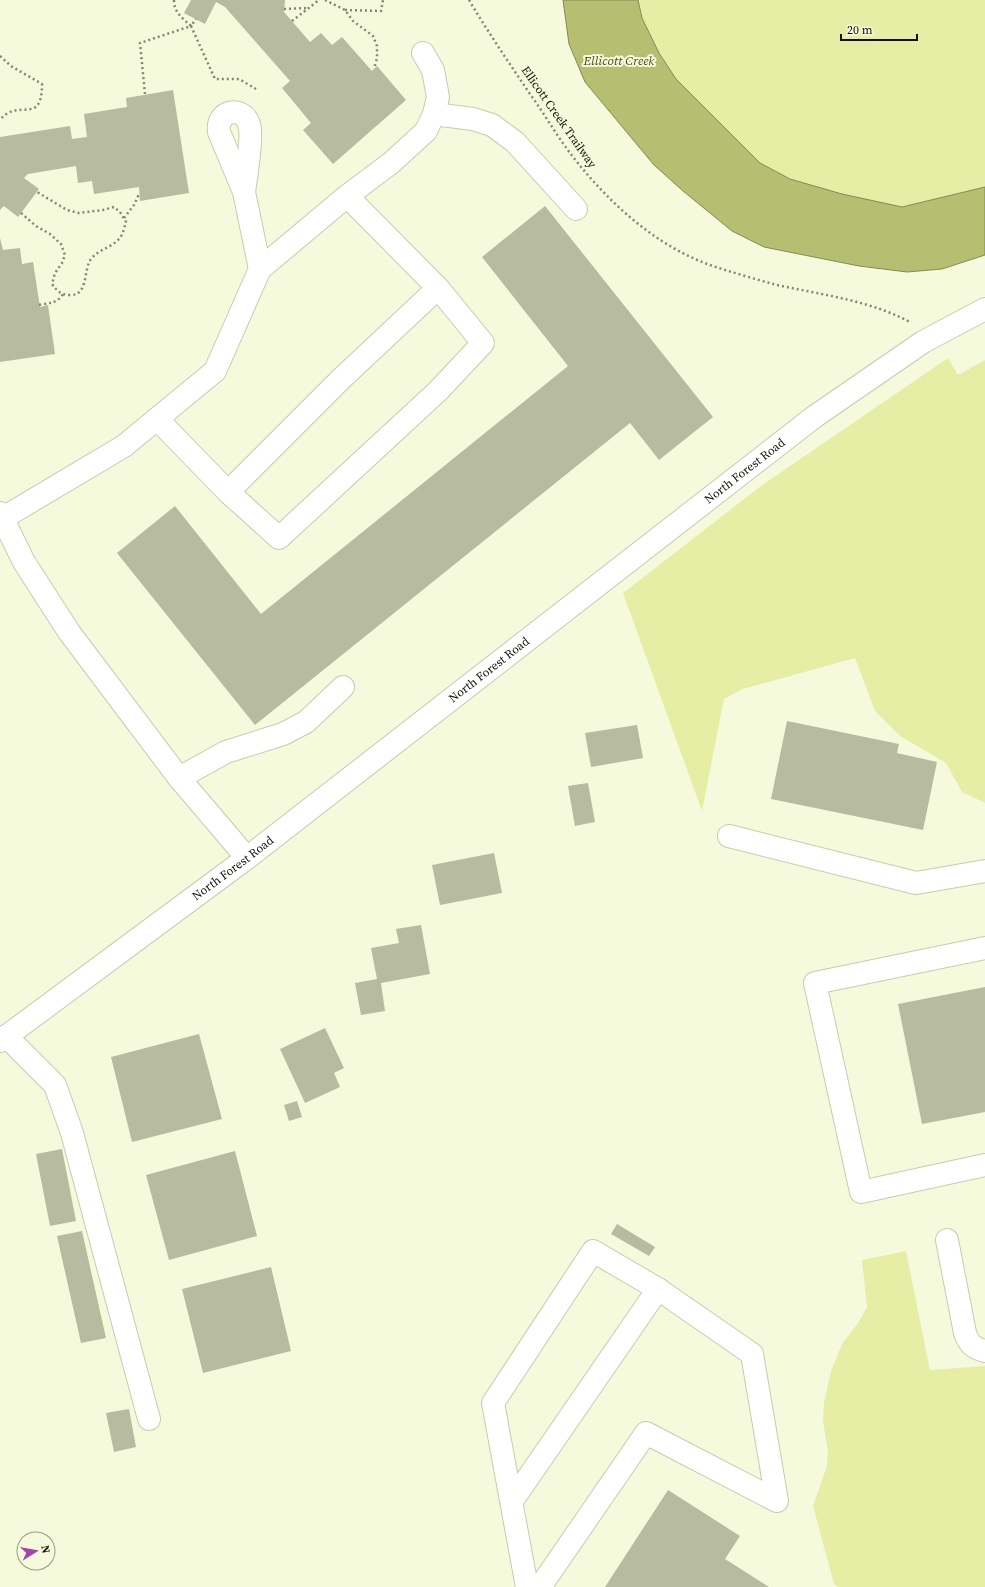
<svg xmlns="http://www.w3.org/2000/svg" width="985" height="1587" viewBox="0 0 985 1587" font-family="'Source Serif 4',serif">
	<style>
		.green { fill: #e5eea4 }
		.water { fill: #b5be71; stroke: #848a52 }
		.building { fill: #b7bb9f }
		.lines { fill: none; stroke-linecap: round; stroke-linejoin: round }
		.minor-casing { stroke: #c7cbaf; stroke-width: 24 }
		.path { stroke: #838672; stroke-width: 2.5; stroke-dasharray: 2 3; stroke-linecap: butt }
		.minor { stroke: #fff; stroke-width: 22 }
		.labels { text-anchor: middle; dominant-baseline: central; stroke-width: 4; stroke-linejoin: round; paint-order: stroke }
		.street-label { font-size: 12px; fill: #111208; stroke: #f6fadd }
		.water-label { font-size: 13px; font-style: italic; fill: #474c12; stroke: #f6fadd }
	</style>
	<rect width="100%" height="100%" fill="#f6fadd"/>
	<g class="green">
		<polygon points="638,0 985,0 985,187 902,207 842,194 790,179 760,163 676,79 659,53 642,18"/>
		<polygon points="948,358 958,375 985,360 985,803 962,792 946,763 900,736 875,711 855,658 743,689 724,699 702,811 623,593 761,486"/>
		<polygon points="906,1251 930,1370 985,1366 985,1587 838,1587 834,1584 813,1506 827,1466 828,1453 823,1421 824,1403 831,1371 842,1344 858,1323 867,1307 862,1260"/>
	</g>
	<polygon class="water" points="563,0 638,0 642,18 659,53 676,79 760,163 790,179 842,194 902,207 985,187 985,255 942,269 907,272 859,266 764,247 732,231 683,191 654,165 585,82 569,44"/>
	<g class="building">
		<polygon points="191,0 285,0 284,12 310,42 321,33 332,45 342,37 372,71 377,66 406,100 333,164 303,130 311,123 282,88 290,81 225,7 216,2 205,24 184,13"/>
		<polygon points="173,90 189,193 140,201 139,187 94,194 92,181 78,183 76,166 28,174 24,178 39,189 18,217 4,206 0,210 0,137 70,126 72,139 87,137 84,114 127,107 126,98"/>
		<polygon points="545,206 713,417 659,460 630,423 255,725 117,553 175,506 261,614 568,366 482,257"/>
		<polygon points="0,238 3,250 20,248 22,264 33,262 40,307 48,305 55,354 0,362"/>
		<polygon points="787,721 899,744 897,753 937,762 923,830 771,799"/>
		<polygon points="637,725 643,758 591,767 585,733"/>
		<polygon points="588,783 595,822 575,826 568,786"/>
		<polygon points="494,853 502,893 440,905 432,865"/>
		<polygon points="421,925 430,974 381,983 385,1011 361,1015 355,983 377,979 371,948 399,943 396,929"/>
		<polygon points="985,987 985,1112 922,1124 898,1004"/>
		<polygon points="325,1028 344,1068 334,1073 340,1087 305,1103 280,1049"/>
		<polygon points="199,1034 222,1119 132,1142 111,1057"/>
		<polygon points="297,1101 302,1117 289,1121 284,1105"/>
		<polygon points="62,1149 76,1221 50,1226 36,1154"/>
		<polygon points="235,1151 257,1236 169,1260 146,1175"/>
		<polygon points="617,1224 655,1247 649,1256 611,1234"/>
		<polygon points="82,1231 106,1338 81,1343 57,1236"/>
		<polygon points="271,1267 291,1351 203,1373 182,1289"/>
		<polygon points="129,1409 136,1447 114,1452 106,1413"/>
		<polygon points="668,1490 740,1536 725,1559 769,1587 605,1587"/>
	</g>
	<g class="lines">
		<defs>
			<g id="minor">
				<polyline points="434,114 473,119 492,125 515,142 576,209"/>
				<path d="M244 192C246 178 253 134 249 124 243 106 216 109 219 132L244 192 260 269"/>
				<polyline points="347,196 391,163 426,131 434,114 438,97 433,70 423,53"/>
				<polyline points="157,419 228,492 341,379 438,288 483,343 438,391 279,538 228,492"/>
				<polyline points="0,513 24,562 69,632 179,778 247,858"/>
				<polyline points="3,518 124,446 215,371 260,269 347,196 438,288"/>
				<polyline points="179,778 226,752 283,734 306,722 343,687"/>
				<polyline points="729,836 916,883 985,871"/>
				<polyline points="985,948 815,983 861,1192 985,1165"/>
				<polyline points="6,1036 55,1085 72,1133 149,1419"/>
				<path id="s1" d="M0 1041 247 858 814 417 923 342 985 309"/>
				<path d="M947 1240 965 1333C969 1344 973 1348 985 1351"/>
				<polyline points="512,1501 658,1289"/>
				<polyline points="527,1587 493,1403 593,1251 658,1289 752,1354 777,1501 646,1433 540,1587"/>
			</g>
		</defs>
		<use href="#minor" class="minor-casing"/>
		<g class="path">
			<path d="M174 0C174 12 182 18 191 26L196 19"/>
			<polyline points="325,0 345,10 353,21 373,36 377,46 377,58 374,69"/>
			<path d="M469 0C488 32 509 63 530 94 543 112 554 131 567 149 605 200 657 249 719 268 738 274 758 280 777 285 823 295 868 300 910 322"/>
			<polyline points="284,9 307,8"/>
			<polyline points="345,10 381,11 383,0"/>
			<polyline points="292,21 319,0"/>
			<path d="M0 56 11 66 42 84C42 127 18 97 0 120"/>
			<polyline points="145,94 140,43 191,26 215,79 239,79 256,89"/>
			<path d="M21 213 36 226 50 234 61 244 65 255 62 263 55 273 52 284C57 291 61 295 70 295 89 296 83 269 91 259 99 249 111 248 119 239 123 235 124 228 126 222L120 212 114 207 103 210 79 213 67 210 37 192"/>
			<polyline points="124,218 134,205 139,194"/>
			<path d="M39 305C49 303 58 303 63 294"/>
		</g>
		<use href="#minor" class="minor"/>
	</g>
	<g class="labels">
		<g class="street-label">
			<text transform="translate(559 117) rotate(55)">Ellicott Creek Trailway</text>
			<text stroke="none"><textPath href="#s1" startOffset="938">North Forest Road</textPath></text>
			<text stroke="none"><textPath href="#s1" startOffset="614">North Forest Road</textPath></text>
			<text stroke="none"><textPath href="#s1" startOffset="290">North Forest Road</textPath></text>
		</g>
		<g class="water-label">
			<text x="619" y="60">Ellicott Creek</text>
		</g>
	</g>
	<g transform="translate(36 1551) rotate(79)"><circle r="19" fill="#f6fadd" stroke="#9a9d88"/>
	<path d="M0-3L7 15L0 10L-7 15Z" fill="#a344ac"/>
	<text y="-6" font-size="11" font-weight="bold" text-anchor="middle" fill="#111208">N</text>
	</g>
	<path d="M841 34v6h76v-6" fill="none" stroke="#111208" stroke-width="2"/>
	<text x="847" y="34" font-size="12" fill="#111208" stroke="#f6fadd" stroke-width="3" paint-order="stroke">20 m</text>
</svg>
